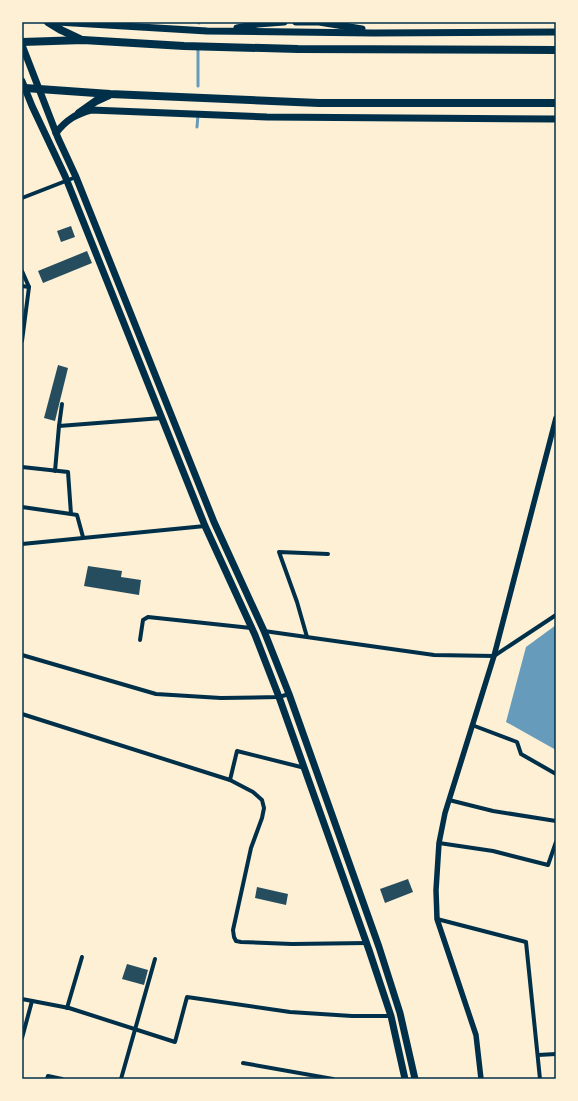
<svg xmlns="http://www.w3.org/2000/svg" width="578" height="1101" viewBox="0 0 578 1101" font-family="'Varela Round',sans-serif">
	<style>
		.water { fill: #669bbc }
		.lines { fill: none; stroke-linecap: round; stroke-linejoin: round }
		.stream { stroke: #669bbc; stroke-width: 3 }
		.building { fill: #264d5e }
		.minor { stroke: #003049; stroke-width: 4 }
		.tertiary { stroke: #003049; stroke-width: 5.5 }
		.primary { stroke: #003049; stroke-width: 7 }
		.motorway { stroke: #003049; stroke-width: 8 }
		.neatline { fill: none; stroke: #003049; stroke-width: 1.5 }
	</style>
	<rect width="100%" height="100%" fill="#fdf0d5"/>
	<polygon class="water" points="556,625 556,750 506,722 526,647"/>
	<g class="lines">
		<g class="stream">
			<polyline points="199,23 199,22"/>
			<polyline points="198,86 198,50"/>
			<polyline points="197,127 198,115"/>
		</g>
	</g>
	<g class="building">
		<polygon points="71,226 75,237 61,242 57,231"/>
		<polygon points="87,251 92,263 43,283 38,271"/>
		<polygon points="58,365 68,368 55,421 44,418"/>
		<polygon points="88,566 122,571 121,577 141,580 139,595 84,586"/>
		<polygon points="408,879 413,892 385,903 380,889"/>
		<polygon points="257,887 288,894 286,905 255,898"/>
		<polygon points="127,964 148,970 144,985 122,979"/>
	</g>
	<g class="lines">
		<g class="minor">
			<polyline points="22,198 76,177"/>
			<polyline points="22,271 29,287 22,341"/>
			<polyline points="22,286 29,287"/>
			<polyline points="59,426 62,404"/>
			<polyline points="22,467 68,472 71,514 77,515 83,537"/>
			<polyline points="55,471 59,426 162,418"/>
			<polyline points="22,507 71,514"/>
			<polyline points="22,544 205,526"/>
			<polyline points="264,631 434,655 494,656 556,615"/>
			<polyline points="307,637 297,602 279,552 328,554"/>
			<polyline points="140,640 143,620 148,617 251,628"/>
			<polyline points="22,655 156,694 221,698 279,697 289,694"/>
			<polyline points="22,714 230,780 237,751 305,768"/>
			<polyline points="472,725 517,742 521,754 556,774"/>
			<polyline points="230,780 253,792 262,800 264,808 262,818 251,848 233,930 234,937 236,941 241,942 292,944 367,943"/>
			<polyline points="449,800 493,811 556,821"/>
			<polyline points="439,843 493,851 548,865 556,842"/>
			<polyline points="437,919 526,942 540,1079"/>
			<polyline points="22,999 69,1008 175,1042 187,997 290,1012 352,1016 391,1016"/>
			<polyline points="67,1008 82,957"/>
			<polyline points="22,1038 32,1001"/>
			<polyline points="538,1055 556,1054"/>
			<polyline points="243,1063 333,1079"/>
			<polyline points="47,1079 48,1076 62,1079"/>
			<polyline points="121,1079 155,959"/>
		</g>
		<polyline class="tertiary" points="481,1079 476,1035 437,919 436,890 439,843 445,813 494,656 556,418"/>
		<g class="primary">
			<polyline points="57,22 207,31 373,33 556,32"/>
			<polyline points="296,22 319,22 362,29"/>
			<polyline points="237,28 258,24 284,22"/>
			<polyline points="22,45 58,138 76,177 214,522 264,631 289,694 379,947 400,1013 415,1079"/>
			<polyline points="22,81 32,106 65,176 205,526 255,635 279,697 369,950 391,1016 405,1079"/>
			<path d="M56 133C66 120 76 114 91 110L267 117 556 119"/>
		</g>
		<g class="motorway">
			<polyline points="48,22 61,30 80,39"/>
			<polyline points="22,42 83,40 184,46 298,49 556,50"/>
			<polyline points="25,88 110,94 319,103 556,103"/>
			<polyline points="79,113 96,101 109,95"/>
		</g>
	</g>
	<rect width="578" height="1101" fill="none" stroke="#fdf0d5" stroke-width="46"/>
	<rect x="23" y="23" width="532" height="1055" class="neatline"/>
</svg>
